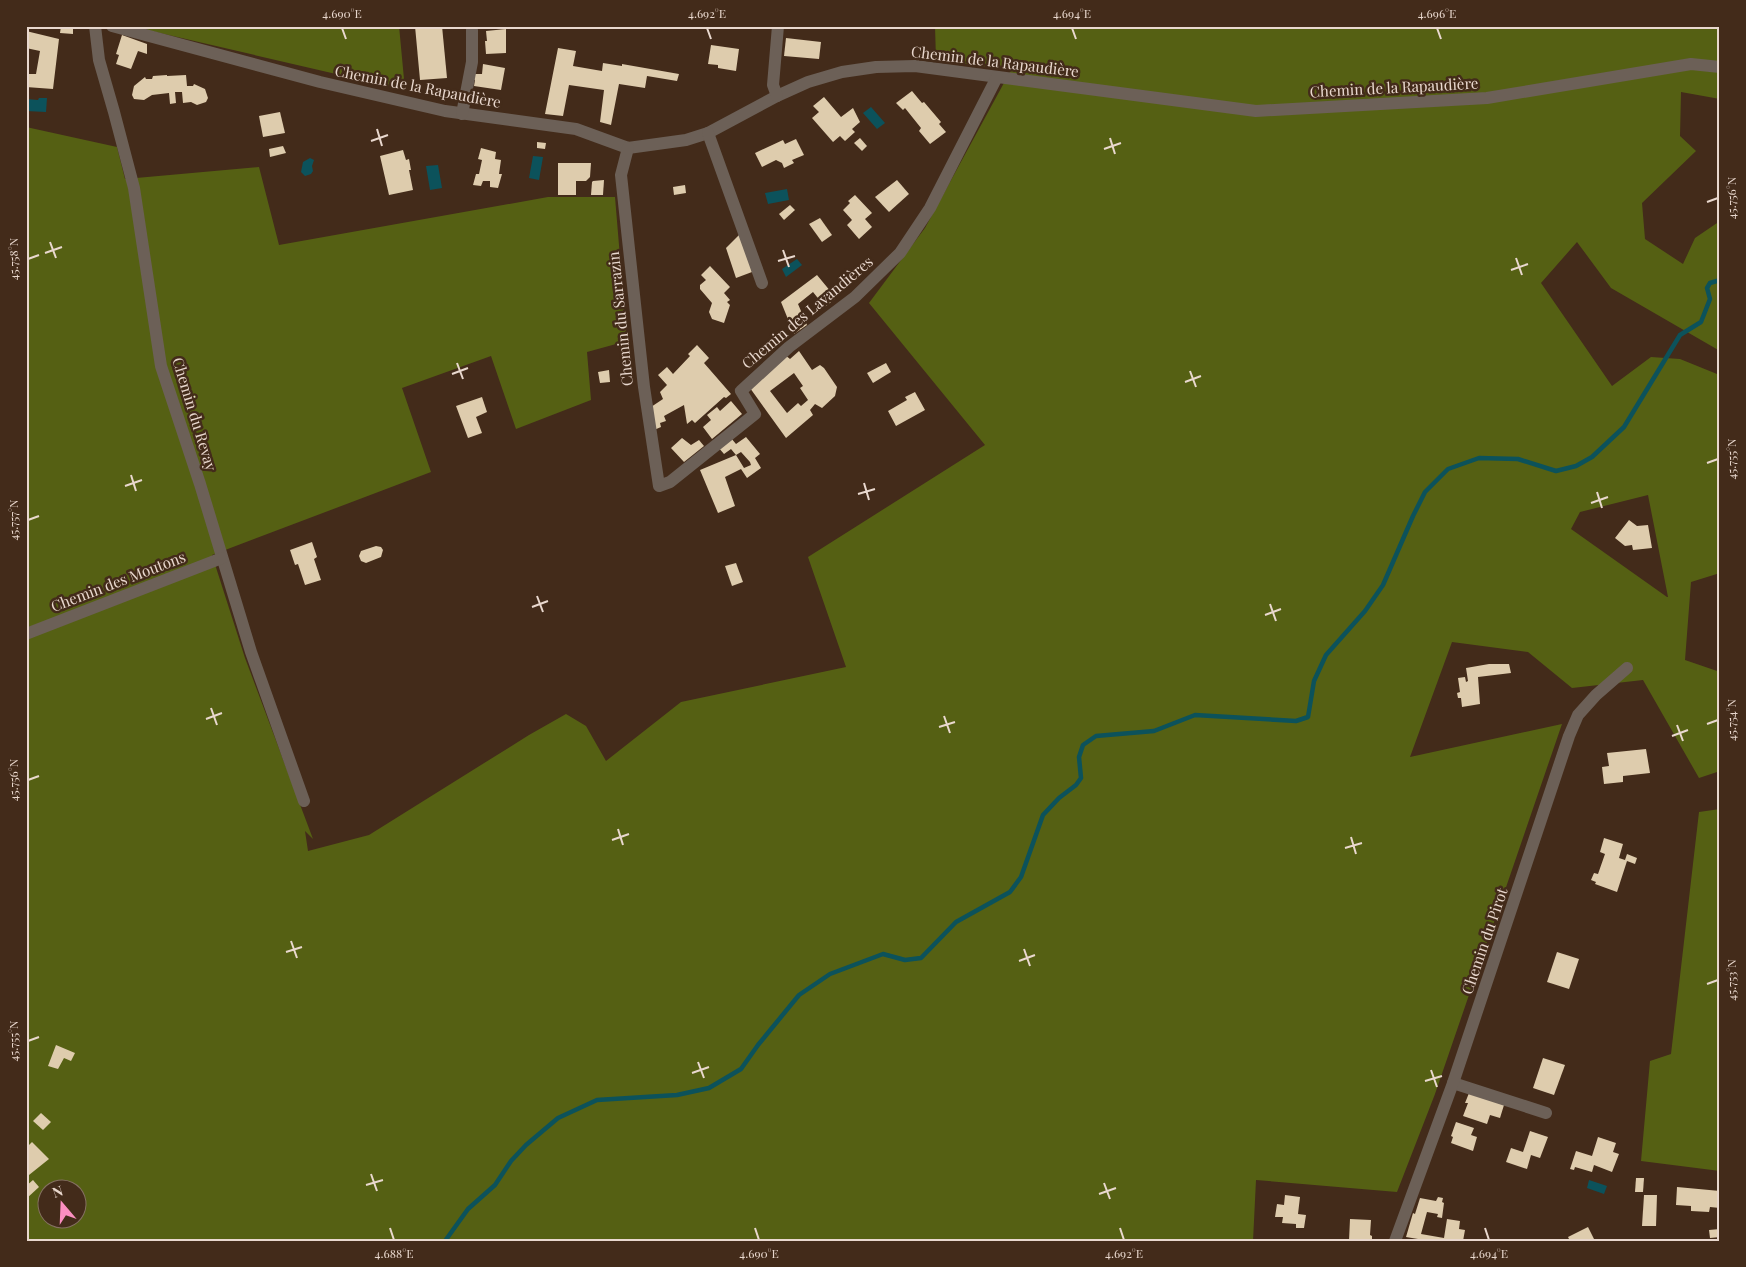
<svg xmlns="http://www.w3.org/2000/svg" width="1746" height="1267" viewBox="0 0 1746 1267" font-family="'Playfair Display',serif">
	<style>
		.green { fill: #556013; fill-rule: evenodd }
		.water { fill: #0c525b }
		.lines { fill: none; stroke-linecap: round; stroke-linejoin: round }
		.stream { stroke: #0c525b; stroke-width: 4.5 }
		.building { fill: #deccad; fill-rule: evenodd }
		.minor { stroke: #6c6057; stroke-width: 12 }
		.ticks { fill: none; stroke: #e9d8ce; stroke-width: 2 }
		.labels { text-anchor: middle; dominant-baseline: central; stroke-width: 5; stroke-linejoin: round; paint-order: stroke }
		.street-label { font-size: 15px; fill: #e9d8ce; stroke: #432b1a }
		.neatline { fill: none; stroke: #e9d8ce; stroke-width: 2 }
		.ticks-label { font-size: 12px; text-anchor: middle; fill: #e9d8ce }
	</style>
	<rect width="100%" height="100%" fill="#432b1a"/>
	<g class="green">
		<polygon points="148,26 399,26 405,90 147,30"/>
		<path d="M935 26H1720V99L1681 92 1680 136 1696 151 1642 203 1645 239 1683 264 1695 238 1720 221V351L1611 288 1577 242 1541 283 1612 386 1651 357 1680 359 1717 374 1720 377V573L1691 582 1685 660 1720 672V771L1699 778 1643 680 1572 688 1528 652 1452 642 1410 757 1562 724 1435 1094 1397 1192 1256 1180 1253 1241H26V127L117 147 125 179 259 167 279 245 548 197H615L627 341 587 352 591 400 516 429 491 356 402 388 431 472 212 555 245 658 313 839 305 831 308 851 369 835 529 735 566 714 586 726 606 761 681 702 846 667 808 557 985 445 869 303 925 228 1011 70 936 60ZM1648 495 1668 597H1667L1571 529 1580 512ZM48 1190H78V1220H48Z"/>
		<polygon points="1720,809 1720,1171 1641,1161 1650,1061 1671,1054 1699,812"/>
	</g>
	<g class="water">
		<polygon points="39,98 47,98 46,112 26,111 26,99 38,100"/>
		<polygon points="871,107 885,123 877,129 863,113"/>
		<polygon points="533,156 543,157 539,180 529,178"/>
		<polygon points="310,158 314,160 312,166 313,171 311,174 305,176 301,172 303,162"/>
		<polygon points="438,165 442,188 430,190 426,166"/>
		<polygon points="787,189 789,200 768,204 765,193"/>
		<polygon points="797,259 802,265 786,277 782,269"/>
		<polygon points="1589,1180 1607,1186 1604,1194 1587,1188"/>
	</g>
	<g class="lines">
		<polyline class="stream" points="445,1241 468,1209 495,1185 511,1161 526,1145 558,1118 597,1100 677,1095 709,1088 741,1069 758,1045 799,995 830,974 883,954 905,960 921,958 956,922 1010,892 1021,877 1043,815 1059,798 1076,785 1081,778 1079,757 1083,745 1096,736 1154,731 1195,715 1296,721 1308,717 1314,681 1326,655 1365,611 1383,585 1413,516 1425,492 1448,469 1479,458 1518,459 1556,471 1576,466 1592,457 1624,427 1680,335 1701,322 1710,299 1707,288 1710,283 1720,280"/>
	</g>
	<g class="building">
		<polygon points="61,26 73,26 73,34 60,33"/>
		<polygon points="415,26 442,26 447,78 420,80"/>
		<polygon points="506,29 506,53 486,54 485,41 487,41 486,31"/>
		<polygon points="26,31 59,39 53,89 26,87 26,74 36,74 40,51 26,48"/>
		<polygon points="122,35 147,44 147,54 138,51 131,69 116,64 119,55 116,54"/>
		<polygon points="786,38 821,42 819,59 784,56"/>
		<polygon points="711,45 739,49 736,71 718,68 718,65 708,64"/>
		<polygon points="558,48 576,51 573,66 602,71 603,63 622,66 622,64 679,74 677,81 647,76 645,88 619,84 611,125 600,122 604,90 569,85 563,116 545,114"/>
		<polygon points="483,64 505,68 501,90 474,86 475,80 473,79 474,74 482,74"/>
		<polygon points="167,75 167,76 186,75 187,86 193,86 194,84 205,89 208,98 206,102 197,105 191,102 183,103 182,92 175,92 176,103 170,104 169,93 152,95 144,100 134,99 132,95 134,86 145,77 146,79 152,79 153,76"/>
		<polygon points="912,91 922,103 924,102 941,122 939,124 946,132 930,144 919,131 921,128 905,108 903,110 896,103"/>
		<polygon points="824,97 841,117 853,108 860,122 852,129 855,132 845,141 840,136 833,142 812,118 819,112 813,106"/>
		<polygon points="280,112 285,133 263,137 259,116"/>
		<polygon points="860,138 867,146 862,151 854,143"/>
		<polygon points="796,139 804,155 792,160 794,163 784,168 782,163 776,160 762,167 755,153 783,140 785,144"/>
		<polygon points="537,142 546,143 545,149 537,148"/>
		<polygon points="283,146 286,153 270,157 269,149"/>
		<polygon points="481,148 496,152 495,159 501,160 499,174 502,174 498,188 490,187 490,181 483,181 481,186 473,185 476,174 479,174 482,160 478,159"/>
		<polygon points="403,150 406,160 409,159 411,170 409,170 413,190 389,195 380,156"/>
		<polygon points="558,163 591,163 590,177 586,181 576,181 576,195 558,195"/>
		<polygon points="604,180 603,195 591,195 592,182 593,181"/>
		<polygon points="897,180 909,194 889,212 875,197"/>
		<polygon points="685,185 686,193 674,195 673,187"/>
		<polygon points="855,195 872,213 865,219 872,227 859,239 847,225 852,220 843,210 850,203 848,201"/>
		<polygon points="790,205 795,210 784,220 779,214"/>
		<polygon points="820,218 832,235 822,242 809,224"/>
		<polygon points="741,233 752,272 736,278 726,248"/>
		<polygon points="710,266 730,287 724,293 730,300 727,302 730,305 724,323 712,319 709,312 712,303 700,289 700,285 706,280 701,275"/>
		<polygon points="817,275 836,298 825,307 813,292 798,304 807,325 794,334 781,302"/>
		<polygon points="697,345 709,358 704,363 731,394 726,398 724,397 695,423 692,420 687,424 684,405 664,416 666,421 660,423 661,427 654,430 651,407 663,399 660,392 667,385 658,375 667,367 673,374 690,356 688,354"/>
		<path d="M799 351 812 370 820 365 824 368 837 387 835 396 822 408 815 404 810 410 813 415 786 438 750 388 785 355 790 359ZM794 373 803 386 800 388 808 400 801 406 798 403 787 413 770 391Z"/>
		<polygon points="886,363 891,372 873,383 867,373"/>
		<polygon points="609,370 610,382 600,383 598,372"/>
		<polygon points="915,392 925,410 896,426 888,411 907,400 905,397"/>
		<polygon points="482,397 487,412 476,417 482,433 468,438 456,406"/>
		<polygon points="731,401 742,414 712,439 703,427 711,420 707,415 717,407 720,411"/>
		<path d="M746 437 760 454 755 458 761 468 747 478 741 469 725 477 735 506 718 513 700 470 736 455 731 449 724 454 718 447 731 438 736 444ZM741 452 750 462 751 465 744 468 736 455Z"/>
		<polygon points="682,438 691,445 699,440 704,446 684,462 671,448"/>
		<polygon points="1629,520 1637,526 1648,525 1652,548 1633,550 1632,545 1625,546 1615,538"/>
		<polygon points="312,542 317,557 314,559 321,580 305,585 298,564 295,565 290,550"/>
		<polygon points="376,546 381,547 383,550 381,557 366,563 361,561 359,556 361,551"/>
		<polygon points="736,563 743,582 732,586 725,566"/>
		<polygon points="1489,664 1509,664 1511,673 1478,677 1480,704 1462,707 1461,698 1458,698 1457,693 1460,692 1458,678 1465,677 1466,682 1468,681 1466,668"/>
		<polygon points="1646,749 1650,773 1623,776 1623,782 1604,784 1602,767 1609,766 1607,753"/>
		<polygon points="1604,838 1623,844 1619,858 1625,860 1627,854 1637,858 1635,864 1627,861 1617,892 1595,884 1596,882 1591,880 1594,873 1598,874 1605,854 1600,852"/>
		<polygon points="1557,952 1579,959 1569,989 1547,982"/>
		<polygon points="56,1045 75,1053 71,1061 64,1058 58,1069 48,1066"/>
		<polygon points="1543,1058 1565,1065 1554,1095 1533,1088"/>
		<polygon points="1469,1093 1504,1105 1500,1118 1490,1115 1487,1124 1463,1116 1468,1103 1465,1103"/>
		<polygon points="41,1113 51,1122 43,1130 33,1121"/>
		<polygon points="1456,1122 1474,1128 1471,1135 1477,1137 1473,1151 1451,1143 1453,1137 1451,1136"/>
		<polygon points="1530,1131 1548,1137 1540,1158 1531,1155 1527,1169 1506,1162 1511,1148 1523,1152"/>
		<polygon points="1598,1137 1616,1143 1613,1152 1619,1154 1612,1172 1594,1165 1592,1172 1575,1167 1574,1170 1570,1169 1576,1151 1592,1156"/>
		<polygon points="32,1142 49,1159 29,1175 26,1172 26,1148"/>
		<polygon points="1636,1178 1644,1178 1643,1192 1635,1192"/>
		<polygon points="33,1180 39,1187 26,1199 26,1186"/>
		<polygon points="1677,1187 1720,1191 1720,1208 1710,1207 1709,1212 1691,1211 1691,1206 1676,1205"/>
		<polygon points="1285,1195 1300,1197 1298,1214 1306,1215 1304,1228 1296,1228 1296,1224 1282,1223 1283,1217 1275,1217 1277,1204 1284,1205"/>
		<polygon points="1644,1195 1657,1195 1656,1226 1642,1226"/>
		<polygon points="1438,1197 1443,1198 1442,1202 1444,1203 1442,1218 1437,1217 1438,1214 1427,1212 1421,1234 1444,1238 1447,1219 1460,1221 1459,1229 1465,1230 1463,1241 1419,1241 1418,1239 1406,1237 1413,1213 1415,1214 1420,1198 1436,1201"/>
		<polygon points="1350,1219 1371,1220 1370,1235 1372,1236 1372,1241 1349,1241"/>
		<polygon points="1588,1227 1595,1241 1570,1241 1568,1237"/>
		<polygon points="1720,1229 1720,1237 1710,1238 1709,1230"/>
	</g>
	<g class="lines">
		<g class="minor">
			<polyline points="95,26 99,60 114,112 134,188 161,366 200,484 251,652 304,801"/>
			<polyline points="112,26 320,82 445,111 576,129 628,148 686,140 708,133 777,96 808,82 842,72 876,67 915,66 1256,111 1487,98 1691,64 1720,67"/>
			<polyline points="777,96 773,85 778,26"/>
			<polyline points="462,114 472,62 472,30"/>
			<polyline points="708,133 762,283"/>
			<polyline points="628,148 621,175 644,387 659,486 670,482 755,414 741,391 789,347 855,297 900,253 930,208 997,77"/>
			<polyline points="26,634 222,558"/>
			<polyline points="1453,1083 1546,1113"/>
			<polyline points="1395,1241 1453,1083 1569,736 1578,715 1596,695 1627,668"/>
		</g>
	</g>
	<path class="ticks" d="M342 28 346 39M707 28 711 39M1072 28 1076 39M1437 28 1441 39M377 129 382 146M1110 138 1115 154M371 141 388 135M1104 149 1121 143M1707 202 1718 198M50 242 56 258M783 250 789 267M45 253 62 247M1516 258 1522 275M28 259 39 255M778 261 795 256M1511 270 1528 264M457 363 463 379M1190 371 1196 387M452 374 468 368M1185 382 1201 376M1707 463 1718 459M131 475 136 491M864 483 869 500M125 486 142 480M1597 492 1602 508M858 494 875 489M1591 503 1608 497M28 520 39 516M537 596 543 612M1270 604 1276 621M532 607 548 601M1265 615 1281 609M211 708 217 725M944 716 950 733M206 719 222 713M1707 724 1718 720M1677 725 1683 741M939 727 955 722M1672 736 1688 730M28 780 39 776M618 829 623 845M1351 837 1356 854M612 840 629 834M1345 848 1362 843M291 941 297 958M1024 949 1030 966M286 952 302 947M1019 961 1035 955M1707 984 1718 980M28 1041 39 1037M698 1062 704 1078M1431 1070 1437 1087M692 1073 709 1067M1425 1081 1442 1076M371 1174 377 1191M1104 1183 1110 1199M366 1185 383 1180M1099 1194 1116 1188M390 1228 394 1240M755 1228 759 1240M1120 1228 1124 1240M1485 1228 1489 1240"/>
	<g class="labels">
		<g class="street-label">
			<text transform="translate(995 61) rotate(7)">Chemin de la Rapaudière</text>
			<text transform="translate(418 86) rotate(11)">Chemin de la Rapaudière</text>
			<text transform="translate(1394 87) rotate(-3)">Chemin de la Rapaudière</text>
			<text transform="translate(807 312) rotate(-40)">Chemin des Lavandières</text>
			<text transform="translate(620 319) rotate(-96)">Chemin du Sarrazin</text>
			<text transform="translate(195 414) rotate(73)">Chemin du Revay</text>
			<text transform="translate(118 581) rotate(-21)">Chemin des Moutons</text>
			<text transform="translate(1484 941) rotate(-71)">Chemin du Pirot</text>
		</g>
	</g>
	<rect width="1746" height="1267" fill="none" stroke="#432b1a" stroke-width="55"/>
	<g transform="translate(62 1204) rotate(341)"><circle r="24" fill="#432b1a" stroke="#857062"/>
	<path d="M0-4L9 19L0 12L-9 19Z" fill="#fc8fc1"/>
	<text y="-8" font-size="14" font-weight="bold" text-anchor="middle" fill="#e9d8ce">N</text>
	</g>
	<rect x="28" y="28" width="1690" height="1212" class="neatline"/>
	<g class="ticks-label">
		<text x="342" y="18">4.690°E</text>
		<text x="707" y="18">4.692°E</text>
		<text x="1072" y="18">4.694°E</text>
		<text x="1437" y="18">4.696°E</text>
		<text transform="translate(1732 198) rotate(-90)" y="4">45.756°N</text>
		<text transform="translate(14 259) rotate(-90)" y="4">45.758°N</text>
		<text transform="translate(1732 459) rotate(-90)" y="4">45.755°N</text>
		<text transform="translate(14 520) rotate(-90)" y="4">45.757°N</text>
		<text transform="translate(1732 720) rotate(-90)" y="4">45.754°N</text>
		<text transform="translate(14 780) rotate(-90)" y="4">45.756°N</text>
		<text transform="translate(1732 980) rotate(-90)" y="4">45.753°N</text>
		<text transform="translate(14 1041) rotate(-90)" y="4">45.755°N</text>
		<text x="394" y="1258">4.688°E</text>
		<text x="759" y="1258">4.690°E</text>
		<text x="1124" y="1258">4.692°E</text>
		<text x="1489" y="1258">4.694°E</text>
	</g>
</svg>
